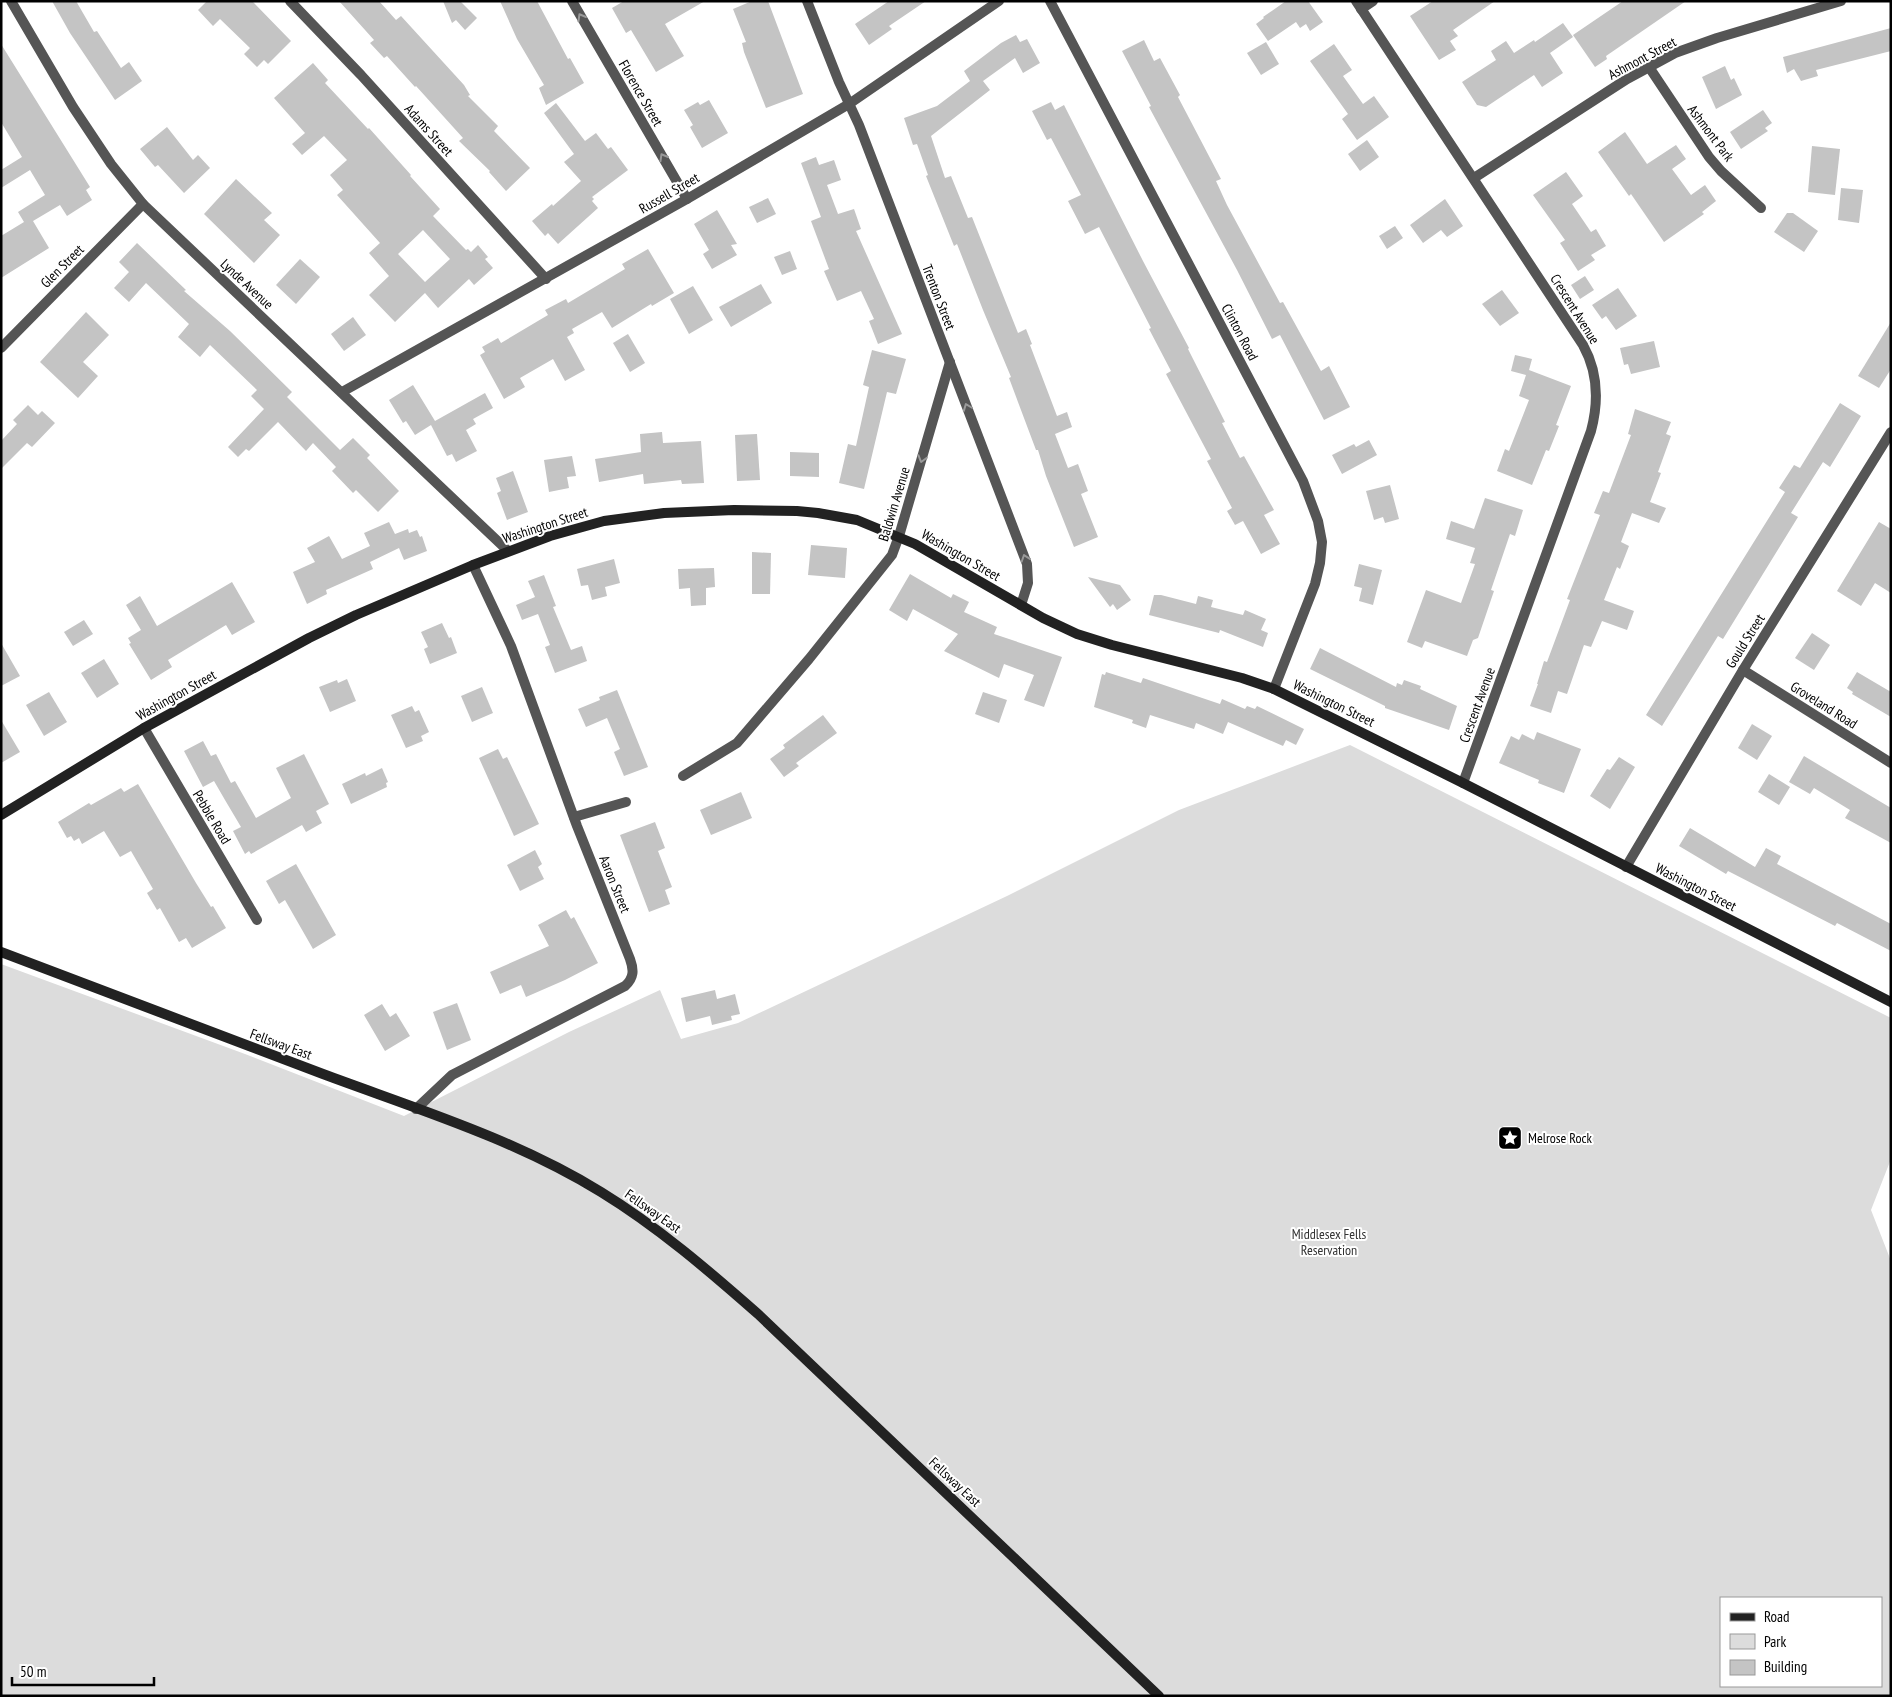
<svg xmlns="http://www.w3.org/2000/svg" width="1892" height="1697" viewBox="0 0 1892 1697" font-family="'PT Sans Narrow',sans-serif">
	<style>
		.green { fill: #dcdcdc; fill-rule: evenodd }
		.building { fill: #c4c4c4; fill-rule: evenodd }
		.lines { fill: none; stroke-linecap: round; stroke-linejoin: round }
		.minor { stroke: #555; stroke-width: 10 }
		.secondary { stroke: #222; stroke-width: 10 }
		.oneway { stroke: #999 }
		.labels { text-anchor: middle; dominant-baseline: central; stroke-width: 4; stroke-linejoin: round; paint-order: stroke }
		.street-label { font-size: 14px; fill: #000; stroke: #fff }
		.poi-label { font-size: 14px; fill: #000; stroke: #fff; text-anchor: start }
		.park-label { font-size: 14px; fill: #333; stroke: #fff }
	</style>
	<rect width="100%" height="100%" fill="#fff"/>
	<path class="green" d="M1350 745 1891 1018V1159L1871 1210 1891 1261V1696H1V964L245 1054 404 1116 569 1032 660 990 681 1039 738 1023 1007 896 1179 810ZM1721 1598H1881V1686H1721Z"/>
	<g class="building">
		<polygon points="52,1 76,1 94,32 97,31 121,68 129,62 142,81 115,100 70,33"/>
		<polygon points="207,1 252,1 291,41 268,64 264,60 257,67 244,54 250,48 220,19 213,26 198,10"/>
		<polygon points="339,1 379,1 396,20 401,16 464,85 470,95 468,96 498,126 494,131 530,168 506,191 489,172 490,171 459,141 463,138 416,86 415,87 387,56 384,58 370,43 374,40"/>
		<polygon points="443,1 460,1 477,18 465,30 456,20 452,23"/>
		<polygon points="500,1 537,1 568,59 570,58 584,83 546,105 539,88 544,85 517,39"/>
		<polygon points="624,1 705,1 665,24 684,56 656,72 631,30 626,33 612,8"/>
		<polygon points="752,1 768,1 803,94 766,108 744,52 742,43 746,42 733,9"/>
		<polygon points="889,1 926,1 889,26 892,29 869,45 855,24"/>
		<polygon points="1286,1 1308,1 1323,22 1310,31 1306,24 1300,28 1296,22 1268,41 1256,24 1264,18 1263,17"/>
		<polygon points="1433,1 1495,1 1453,30 1458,36 1450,41 1456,50 1439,60 1410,16"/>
		<polygon points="1623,1 1686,1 1606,56 1607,59 1595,67 1573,35"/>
		<polygon points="1563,23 1573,37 1550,53 1563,73 1542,87 1534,75 1486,107 1477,105 1462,82 1496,60 1491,51 1506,41 1514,53 1534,40 1535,42"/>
		<polygon points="1891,28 1891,51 1816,70 1818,76 1801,81 1794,69 1787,73 1783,57"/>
		<polygon points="1016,35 1020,42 1027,39 1040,63 1023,73 1015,58 983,81 990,90 931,136 945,178 951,176 968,218 972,217 1018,333 1026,329 1032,344 1030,345 1057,416 1067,412 1072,427 1055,434 1068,468 1078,464 1088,491 1081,494 1098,537 1074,547 1046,476 1038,450 1036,450 1009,378 1011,377 983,310 957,244 954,246 926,176 928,175 917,144 913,145 904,118 937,106 970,81 964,71 1001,43"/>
		<polygon points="1144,40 1154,61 1160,58 1180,95 1178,97 1221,179 1216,181 1227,205 1280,303 1283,302 1321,371 1329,366 1350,407 1324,420 1280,335 1272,339 1237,270 1149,107 1151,106 1122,51"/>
		<polygon points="1266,42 1279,64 1261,75 1247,53"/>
		<polygon points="1,44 90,187 86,190 92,200 67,216 60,205 33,221 49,248 1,278 1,236 24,222 18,212 45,195 30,170 1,188 1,170 22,157 1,122"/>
		<polygon points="1334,44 1352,70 1343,76 1363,104 1374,96 1389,117 1357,140 1342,119 1348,114 1310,61"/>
		<path d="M313 63 328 80 325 83 368 129 369 128 411 175 410 176 440 209 433 216 466 250 468 249 471 252 478 245 488 257 485 259 493 268 474 285 469 279 438 308 425 293 395 322 369 295 389 276 369 253 380 243 337 195 343 190 330 175 347 160 324 136 302 155 292 144 305 133 274 98ZM423 230 450 259 425 282 398 254Z"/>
		<polygon points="1725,66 1731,80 1734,78 1742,95 1716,109 1702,77"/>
		<polygon points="709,100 728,133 702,148 690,127 693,125 684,110 698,102 700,105"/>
		<polygon points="1051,102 1055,110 1064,105 1143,261 1189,348 1188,349 1225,422 1222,423 1240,458 1244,456 1274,510 1264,515 1280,544 1261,554 1243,521 1235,525 1227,511 1232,508 1207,461 1211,459 1166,374 1171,371 1149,329 1151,328 1099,227 1085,234 1068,201 1081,195 1051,138 1047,140 1032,111"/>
		<polygon points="556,103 585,141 596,133 608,149 611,147 628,170 592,197 594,199 592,201 598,208 558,244 548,233 545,236 532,221 552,204 553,206 581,181 564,162 574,154 544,113"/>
		<polygon points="1763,110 1772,123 1765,128 1768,131 1741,149 1730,132"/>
		<polygon points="167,127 193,160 198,155 210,168 184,193 158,165 155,167 140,149"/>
		<polygon points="1625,132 1647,164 1676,145 1686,159 1672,169 1691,195 1705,185 1716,201 1702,212 1704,214 1664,242 1631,194 1629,196 1598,152"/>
		<polygon points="1367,140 1379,157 1360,171 1348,154"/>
		<polygon points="1812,146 1840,149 1835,195 1808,192"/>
		<polygon points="816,157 819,165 834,160 841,180 827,185 838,214 854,209 861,229 856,231 902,334 878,344 869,321 874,319 861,291 837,301 824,271 829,269 811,221 821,217 801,163"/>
		<polygon points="1566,172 1583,196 1572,204 1591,232 1596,229 1606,246 1591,255 1595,260 1578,271 1560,243 1565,240 1533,195"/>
		<polygon points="236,179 272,213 264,220 280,235 254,263 204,214"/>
		<polygon points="1841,188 1863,190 1859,223 1838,220"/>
		<polygon points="768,198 776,214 757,223 749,207"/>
		<polygon points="1445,199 1463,226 1447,237 1441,230 1423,243 1410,225"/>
		<polygon points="717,210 737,244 731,245 737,255 712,269 703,254 709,250 694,224"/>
		<polygon points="1787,213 1793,213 1818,231 1804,252 1774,232"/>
		<polygon points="1395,226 1403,238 1387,249 1379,236"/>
		<polygon points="137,243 186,290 184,291 230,331 292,392 287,397 340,450 353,438 370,455 367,458 399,491 378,512 356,490 353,493 332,471 336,467 313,443 306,451 278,422 249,451 246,449 238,457 228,447 264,409 251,396 257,390 210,345 200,357 178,337 189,324 146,283 129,302 114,288 129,272 119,262"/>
		<polygon points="648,249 674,293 652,306 651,304 612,328 602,312 572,329 574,333 567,337 585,370 565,381 553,359 520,378 525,387 504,399 480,355 485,352 482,347 498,338 501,343 548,315 545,310 566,299 568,303 625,269 622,264"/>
		<polygon points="790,251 797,269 782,275 774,257"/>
		<polygon points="300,259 320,277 296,304 276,285"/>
		<polygon points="1585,276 1594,290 1580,299 1571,285"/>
		<polygon points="761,284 772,303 731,327 719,307"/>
		<polygon points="693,286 713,320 689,334 670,299"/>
		<polygon points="1618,288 1637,316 1616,330 1606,316 1602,319 1592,305"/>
		<polygon points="1502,290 1519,313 1500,326 1482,304"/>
		<polygon points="86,312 109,335 83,362 98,376 78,398 40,362"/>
		<polygon points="353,317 366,335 344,351 331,334"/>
		<polygon points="1891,322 1891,369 1879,388 1858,376"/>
		<polygon points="628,334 645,363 630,372 613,343"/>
		<polygon points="1654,341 1660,367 1631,374 1628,364 1624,365 1620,348"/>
		<polygon points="872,350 906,359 896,394 887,392 864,489 839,483 848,444 856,446 869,387 863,385"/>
		<polygon points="1515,355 1532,359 1529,370 1571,386 1556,425 1559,426 1549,451 1546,450 1532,485 1497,471 1505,449 1509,451 1529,400 1519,396 1526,375 1511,371"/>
		<polygon points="413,385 435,421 485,393 493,408 473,419 476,424 466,430 477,451 456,462 452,454 447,456 431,425 415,435 406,421 403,423 389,400"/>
		<polygon points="1840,403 1861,416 1830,467 1823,462 1791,513 1798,517 1774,556 1723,639 1718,636 1662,726 1646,715 1785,492 1779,488 1794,465 1800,468"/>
		<polygon points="28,405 38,415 42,411 55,423 32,447 27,443 1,469 1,441 17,424 13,420"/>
		<polygon points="1635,409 1671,422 1666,434 1671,436 1658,472 1661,473 1650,502 1666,508 1659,523 1632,513 1621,542 1629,546 1620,569 1617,567 1604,600 1634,611 1627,630 1602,621 1591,647 1584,645 1567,694 1558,691 1551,713 1530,706 1538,684 1537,684 1544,661 1547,662 1570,600 1567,599 1600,515 1594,513 1603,491 1609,493 1631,435 1628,434"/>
		<polygon points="662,432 663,443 701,441 704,483 682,484 681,480 644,484 643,474 599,482 595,459 641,452 640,434"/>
		<polygon points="757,434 760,480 737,481 735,435"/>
		<polygon points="1369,440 1377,455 1342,474 1332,455 1354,444 1356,447"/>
		<polygon points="790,452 819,453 819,477 790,476"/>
		<polygon points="572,456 576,476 567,477 569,488 549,492 544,460"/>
		<polygon points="513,471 528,512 507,520 497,493 501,491 496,478"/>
		<polygon points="1390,485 1399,519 1385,523 1383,517 1374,520 1366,491"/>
		<polygon points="1485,498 1523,510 1515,536 1510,534 1491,590 1494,591 1478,638 1473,640 1467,656 1425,641 1422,648 1407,642 1426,590 1461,603 1475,564 1470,563 1475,548 1446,539 1451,521 1474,529"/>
		<polygon points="389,522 395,534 408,529 409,533 417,530 420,537 422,536 427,551 404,560 399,548 370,562 373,569 326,590 327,594 307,604 293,572 315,562 307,548 329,536 342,559 370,546 364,533"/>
		<polygon points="1879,522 1891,529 1891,593 1875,583 1861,606 1837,591"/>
		<polygon points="811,545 847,548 845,578 808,575"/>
		<polygon points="752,552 771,553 770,594 752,594"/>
		<polygon points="614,559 620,583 605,587 607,596 592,600 588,585 581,586 577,569"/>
		<polygon points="1359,564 1382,570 1373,605 1359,601 1362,588 1354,586"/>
		<polygon points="714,568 715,587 706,588 706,605 691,606 690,588 679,589 678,569"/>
		<polygon points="910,574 951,598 953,594 969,602 964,612 997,627 994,634 1062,657 1044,707 1024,700 1034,675 1004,664 999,678 944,651 958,634 913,609 907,621 889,610"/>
		<polygon points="544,575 556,606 553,607 571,650 582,646 587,661 555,673 545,647 550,645 538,614 522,620 516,605 535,597 528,581"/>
		<polygon points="1088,577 1120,585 1131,600 1117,610 1113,604 1110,607"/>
		<polygon points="232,582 255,622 232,635 226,625 168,660 172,667 151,680 129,644 131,643 128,638 141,630 126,605 140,596 157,626"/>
		<polygon points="1154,595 1161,595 1196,604 1198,596 1213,600 1211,607 1243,615 1245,610 1266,619 1261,630 1268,633 1263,647 1220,630 1219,633 1149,615"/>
		<polygon points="84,620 93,634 73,646 64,632"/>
		<polygon points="442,623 449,638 451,637 457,653 430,664 424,649 428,647 421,632"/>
		<polygon points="1812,633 1830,645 1814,670 1795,658"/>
		<polygon points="1,643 20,676 1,686"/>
		<polygon points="1320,648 1396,687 1397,683 1402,685 1404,680 1421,686 1420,689 1457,706 1449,730 1385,708 1385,706 1310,669"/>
		<polygon points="104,659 119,684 97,698 81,673"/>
		<polygon points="1106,672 1141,683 1143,678 1220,704 1222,699 1245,709 1247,706 1255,709 1257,706 1304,729 1296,745 1286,740 1283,746 1228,722 1223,734 1196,723 1194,729 1150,715 1146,728 1132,723 1133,720 1094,707 1102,674 1105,675"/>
		<polygon points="1857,672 1891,692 1891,717 1852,694 1853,692 1847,688"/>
		<polygon points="347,679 356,701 330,712 319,687 337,680 338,683"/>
		<polygon points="482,687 493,713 472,722 461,696"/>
		<polygon points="617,690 648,767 624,776 614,752 620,749 607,718 586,727 578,709 600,700 599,697"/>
		<polygon points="49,692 67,722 44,736 26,705"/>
		<polygon points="983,692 1007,700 999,723 975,714"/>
		<polygon points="412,706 415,712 419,710 429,732 421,736 423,741 406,748 391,715"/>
		<polygon points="823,715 837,733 796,763 799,766 784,777 770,759 785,748 783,745"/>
		<polygon points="1,720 20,752 1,763"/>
		<polygon points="1752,724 1772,736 1757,760 1738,748"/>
		<polygon points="1537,732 1581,749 1564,793 1538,783 1539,780 1499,763 1511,736 1519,740 1522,734 1534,740"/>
		<polygon points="203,741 211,756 216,754 231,783 235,781 256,818 291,798 276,768 304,754 329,804 316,811 322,823 306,832 302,825 251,854 249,851 245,854 233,831 241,827 225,800 214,781 203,787 184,751"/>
		<polygon points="498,749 503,759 507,757 539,824 514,836 479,758"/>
		<polygon points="1804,756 1891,808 1891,843 1845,818 1850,810 1814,788 1810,794 1789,782"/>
		<polygon points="1619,757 1635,767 1610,809 1590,796 1607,769 1610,770"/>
		<polygon points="382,768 388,782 386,783 387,787 351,804 342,784 365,773 366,776"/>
		<polygon points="1769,774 1790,787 1779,805 1758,792"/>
		<polygon points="138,784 196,883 211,907 213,906 226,928 192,948 186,938 179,942 160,908 157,910 147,893 153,889 131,851 120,857 104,831 82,844 79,838 74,841 71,836 67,838 58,822 89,803 91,805 121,788 124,792"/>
		<polygon points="741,792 752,818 711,835 700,810"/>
		<polygon points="655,822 665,848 658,851 672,887 665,890 670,904 649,912 620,835"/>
		<polygon points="1690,828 1755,867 1766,848 1781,856 1777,864 1891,924 1891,951 1837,923 1835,926 1728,871 1726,874 1679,846"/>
		<polygon points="535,850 542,864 538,867 544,879 520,891 507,865"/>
		<polygon points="296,864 336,935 313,949 285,900 279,904 266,881"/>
		<polygon points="566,910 571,919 574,917 598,963 565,980 526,997 521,985 500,994 490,972 549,946 538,925"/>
		<polygon points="715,990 717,999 735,994 740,1014 731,1016 732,1020 712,1025 710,1016 686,1022 681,998"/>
		<polygon points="457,1003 471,1040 447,1050 433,1012"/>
		<polygon points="382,1004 390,1017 396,1013 410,1036 385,1051 364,1015"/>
	</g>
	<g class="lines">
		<g class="minor">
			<polyline points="11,1 73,107 111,164 143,204 508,551"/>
			<polyline points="290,1 361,75 546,279"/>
			<polyline points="572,1 687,199"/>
			<polyline points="807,1 839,82 859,125 1027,564 1028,583 1021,605"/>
			<polyline points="1050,1 1303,481 1318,521 1322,542 1320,563 1315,584 1274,689"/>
			<path d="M1356 1 1583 345C1598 372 1599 401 1591 431L1463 783"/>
			<polyline points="1361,9 1373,1"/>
			<polyline points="1649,67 1709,157 1721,171 1761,208"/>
			<polyline points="1474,178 1627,79 1675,53 1717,38 1841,1"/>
			<polyline points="1,348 143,204"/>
			<polyline points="342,392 687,199 849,104 999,1"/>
			<polyline points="1743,670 1891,763"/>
			<polyline points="144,728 257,920"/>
			<polyline points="683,776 737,743 809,659 892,555 899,536 950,362"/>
			<polyline points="574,817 626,802"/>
			<polyline points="1626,867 1743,670 1891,432"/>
			<path d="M416 1109 452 1075 625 986C634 978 634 970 630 959L577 826 511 646 473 565"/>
		</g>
		<g class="secondary">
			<polyline points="1,815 144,728 309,638 356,615 473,565 550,536 604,521 664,513 734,510 797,511 818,513 857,520 915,544 1043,618 1077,634 1112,645 1242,678 1274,689 1463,783 1891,1002"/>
			<path d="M1 952C109 992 215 1034 323 1074 417 1109 515 1139 601 1192 658 1227 708 1270 758 1314L1159 1696"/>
		</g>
	</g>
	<defs><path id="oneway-chevron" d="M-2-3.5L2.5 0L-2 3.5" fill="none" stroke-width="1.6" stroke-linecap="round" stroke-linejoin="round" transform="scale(1.25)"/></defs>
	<g class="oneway">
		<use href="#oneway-chevron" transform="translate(581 17) rotate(-120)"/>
		<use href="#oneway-chevron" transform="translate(663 157) rotate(-120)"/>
		<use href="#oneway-chevron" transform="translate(967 407) rotate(-111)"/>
		<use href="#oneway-chevron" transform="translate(922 459) rotate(106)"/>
		<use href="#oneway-chevron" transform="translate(1025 558) rotate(-109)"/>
	</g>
	<defs>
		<symbol id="sight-square" viewBox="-11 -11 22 22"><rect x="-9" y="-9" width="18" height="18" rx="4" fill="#000" stroke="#fff"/><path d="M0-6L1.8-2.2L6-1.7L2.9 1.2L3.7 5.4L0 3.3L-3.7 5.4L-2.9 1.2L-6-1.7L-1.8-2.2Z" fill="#fff"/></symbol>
	</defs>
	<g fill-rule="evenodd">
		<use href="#sight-square" x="1496" y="1124" width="28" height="28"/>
	</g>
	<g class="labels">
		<g class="street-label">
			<text transform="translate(1642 58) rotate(-28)">Ashmont Street</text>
			<text transform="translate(641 93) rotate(60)">Florence Street</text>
			<text transform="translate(429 130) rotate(48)">Adams Street</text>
			<text transform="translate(1711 133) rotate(53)">Ashmont Park</text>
			<text transform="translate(669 193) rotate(-30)">Russell Street</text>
			<text transform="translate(62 266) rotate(-45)">Glen Street</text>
			<text transform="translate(247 284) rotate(43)">Lynde Avenue</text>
			<text transform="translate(939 297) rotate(69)">Trenton Street</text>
			<text transform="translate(1575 309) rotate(58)">Crescent Avenue</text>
			<text transform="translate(1240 332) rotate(62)">Clinton Road</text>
			<text transform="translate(894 504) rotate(-73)">Baldwin Avenue</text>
			<text transform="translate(545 525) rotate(-18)">Washington Street</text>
			<text transform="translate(961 555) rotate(30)">Washington Street</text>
			<text transform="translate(1745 641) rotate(-58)">Gould Street</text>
			<text transform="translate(176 695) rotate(-29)">Washington Street</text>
			<text transform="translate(1334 703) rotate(26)">Washington Street</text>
			<text transform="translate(1477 705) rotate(-70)">Crescent Avenue</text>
			<text transform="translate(1824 705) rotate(32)">Groveland Road</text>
			<text transform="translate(212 817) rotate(59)">Pebble Road</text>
			<text transform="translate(615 884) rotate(68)">Aaron Street</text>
			<text transform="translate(1696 887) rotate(27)">Washington Street</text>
			<text transform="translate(281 1044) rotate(20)">Fellsway East</text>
			<text transform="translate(653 1211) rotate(35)">Fellsway East</text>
			<text transform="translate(955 1482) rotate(43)">Fellsway East</text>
		</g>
		<g class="poi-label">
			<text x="1528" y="1138">Melrose Rock</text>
		</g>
		<g class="park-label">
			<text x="1329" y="1234">Middlesex Fells<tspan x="1329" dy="16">Reservation</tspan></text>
		</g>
	</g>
	<rect width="1892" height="1697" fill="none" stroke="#000000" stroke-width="5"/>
	<rect x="1720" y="1597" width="162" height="90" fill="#ffffff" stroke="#999999"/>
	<rect x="1730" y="1613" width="25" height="8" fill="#222222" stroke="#999999"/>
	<text x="1764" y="1622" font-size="15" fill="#000000">Road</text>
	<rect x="1730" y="1634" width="25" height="15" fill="#dcdcdc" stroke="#999999"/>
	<text x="1764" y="1647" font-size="15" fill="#000000">Park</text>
	<rect x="1730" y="1660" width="25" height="15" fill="#c4c4c4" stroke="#999999"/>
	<text x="1764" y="1672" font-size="15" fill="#000000">Building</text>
	<path d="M12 1677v8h142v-8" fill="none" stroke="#000000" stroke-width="2.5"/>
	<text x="20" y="1677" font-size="15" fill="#000000" stroke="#ffffff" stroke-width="4" paint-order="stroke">50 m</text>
</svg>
